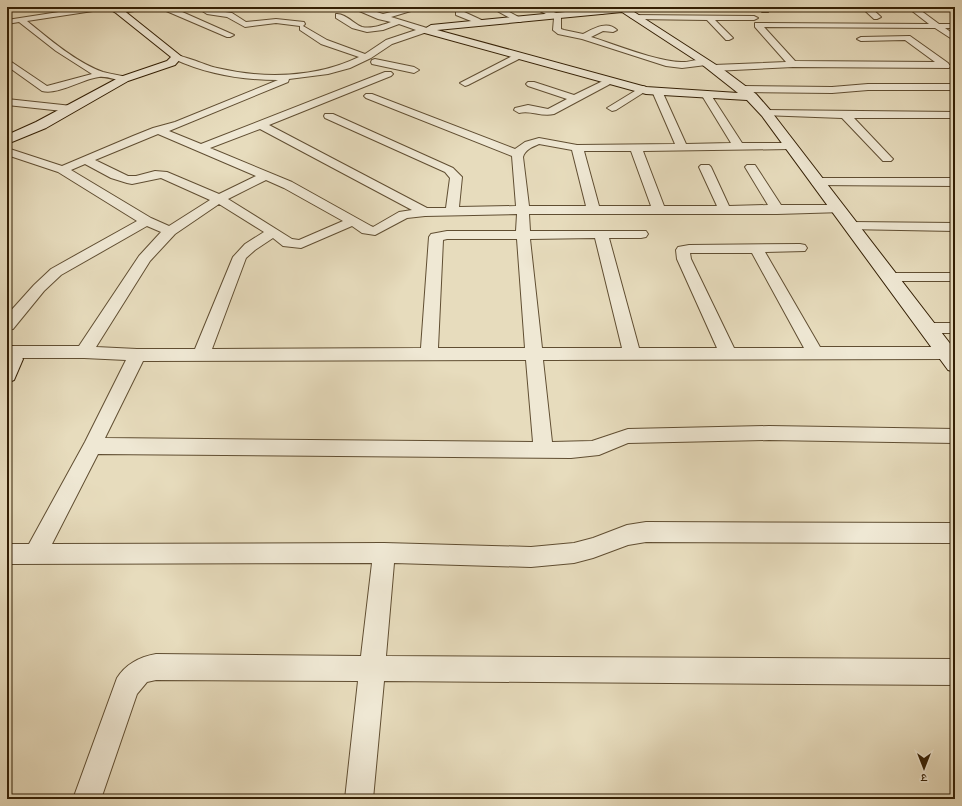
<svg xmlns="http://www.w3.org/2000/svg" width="962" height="806" viewBox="0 0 962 806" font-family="'Libre Caslon Text','Noto Serif Devanagari',serif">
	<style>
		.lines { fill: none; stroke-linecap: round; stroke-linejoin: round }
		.street-casing { stroke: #604e32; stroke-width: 2 }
		.secondary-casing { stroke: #331f04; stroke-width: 2 }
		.street { fill: #efe8d4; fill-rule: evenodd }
		.secondary { fill: #efe8d4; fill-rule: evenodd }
	</style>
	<rect width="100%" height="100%" fill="#e7dcbd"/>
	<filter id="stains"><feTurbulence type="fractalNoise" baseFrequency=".005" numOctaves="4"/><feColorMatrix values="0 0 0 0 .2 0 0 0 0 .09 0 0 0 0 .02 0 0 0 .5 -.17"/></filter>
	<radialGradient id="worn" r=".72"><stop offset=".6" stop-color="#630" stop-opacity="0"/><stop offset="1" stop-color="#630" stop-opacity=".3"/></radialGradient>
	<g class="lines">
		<defs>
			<g id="street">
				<path d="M91 7H110L106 9 27 21C49 39 77 63 103 72 110 74 119 75 127 77L129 79 127 81 124 82C117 80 107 76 99 77 82 79 59 95 42 91L7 66V59L47 86 92 74 56 51 19 22 7 24V20Z"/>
				<polygon points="133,7 154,7 150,9 119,13 115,11 119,9"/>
				<polygon points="164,7 171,7 234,35 230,37 227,37 164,10"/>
				<path d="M196 7H206L212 10 232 13 246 22 276 19 304 22 305 24 303 26 327 40 365 54 386 40 416 30 399 24 383 30 367 32 352 28 336 18V14C345 13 354 24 362 27 372 29 382 25 391 22L378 19 350 7H361L383 14 411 7H424L391 17 427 28V32L392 44 371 58 350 68 328 74 289 79 288 82 169 131 201 144 385 72H391L393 74 391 76 269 125 427 208H446L450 178 445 172 325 118 324 116 325 114H333L453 168 462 177 459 207 516 206 512 156 366 98 364 96 366 94H372L515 149 525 142 539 138 577 145 675 144 652 91 657 88 662 91 686 144 731 143 701 94 706 91 709 92 742 143H790L796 146 790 149 643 151 664 206H717L699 167 701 165H709L711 167 729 206 768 205 745 167 747 165H755L781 205H838L843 206 844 209 843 212 777 214H529L530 231H646L648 234 646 237 641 238H609L639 348H717L677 259 676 250 678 247 689 245 800 244 805 245 807 248 805 251 765 252 820 347H946L952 349 954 353 952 357 946 359 543 360 552 442 592 441 628 429 769 426 955 429V443L769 440 628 443 599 455 571 458 98 454 52 544 384 543 531 547 574 543 593 538 627 525 646 522 955 523V543L646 542 628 545 593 558 574 563 531 567 394 563 386 656 955 659V685L384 681 373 799H345L358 681 156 680 147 682 137 694 101 799H73L117 678C126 664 139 657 156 654L361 656 372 563 7 564V544H29L85 442 126 360 84 358H8L7 346H79L139 256 161 232 147 226 61 275 44 291 13 329 7 330V315L34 285 51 269 137 221 58 172 7 155V148L62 166 133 136 153 128 175 122 278 80C241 80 207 74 174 59L173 57 174 55C180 54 208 66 217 68 263 79 316 78 359 57L321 44 300 30V26L276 23 245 27 227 17 207 14ZM260 129 412 210 399 212 373 227 371 226 292 182 210 148ZM158 134 256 176 219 194 167 172 155 171 136 176H128L95 160ZM539 144 572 150 586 206H529L523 157C525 150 532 147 539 144ZM584 151H631L651 206H599ZM85 164 111 178 127 183 132 184 161 178 210 200 169 226 151 218 71 170ZM266 180 284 188 343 221 299 240 292 239 228 199ZM219 204 264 232 245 244 233 257 195 349H137L96 347 150 261 175 234ZM517 214 516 231H447L431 234 429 237 421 348 212 349 246 258 255 250 273 238 283 246 301 248 352 226 362 233 375 235 407 218 425 216ZM595 238 622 348H542L530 239ZM447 239H517L525 348H438L443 240ZM690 253H752L804 348H734L691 259ZM526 360 533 442 105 438 143 361Z"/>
				<polygon points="490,7 500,7 524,20 520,22 517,22"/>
				<path d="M532 7H542L561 15V29L564 30 583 34C593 29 607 20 617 30L613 32 603 31 591 37C617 45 655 61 681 62 689 63 704 56 710 62L706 65 682 68 666 66 582 39 558 34 553 30 554 18Z"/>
				<polygon points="586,7 596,7 606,12 602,14"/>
				<polygon points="760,7 768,7 769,10 768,12 762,12"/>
				<polygon points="861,7 870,7 881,17 877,19 874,19"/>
				<polygon points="907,7 916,7 939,24 955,24 955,28 945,28 955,35 955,41 935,28 764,27 795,61 935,62 905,40 861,41 857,39 861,37 910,36 948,63 950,66 949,68 793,67 714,71 710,68 714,65 786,62 755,27 755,23 929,24"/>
				<polygon points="456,11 462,11 488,23 487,25 481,25 456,15"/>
				<polygon points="631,15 754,16 758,18 754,20 715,20 733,38 729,40 726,40 707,20 634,19 630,17"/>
				<polygon points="518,53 521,54 522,56 521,58 468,85 465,86 460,83"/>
				<polygon points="375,59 414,67 419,70 414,73 372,64 371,62 372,60"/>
				<path d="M609 78 614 81 612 83 554 114C541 117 531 110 519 113L514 110 515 108 528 105 548 109 567 99 528 86 526 84 528 82H534L574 95Z"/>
				<polygon points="868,84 955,84 955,90 868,90 832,93 743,92 738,89 743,86 832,87"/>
				<polygon points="643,86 646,87 648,89 646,91 616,110 612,111 607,108"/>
				<polygon points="7,99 72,106 77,109 72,112 7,105"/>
				<polygon points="766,110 955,112 955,118 854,118 891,157 893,159 891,161 883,161 842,118 762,115 761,113"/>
				<polygon points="817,178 955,178 955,186 813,185 811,182 813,179"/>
				<polygon points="851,222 955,223 955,231 846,229 844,226 846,223"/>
				<polygon points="889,273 955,273 955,281 889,281 884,280 882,277 884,274"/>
				<polygon points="928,323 955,323 955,333 928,333 922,332 920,328 922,324"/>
			</g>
			<g id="secondary">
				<polygon points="106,7 118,7 122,9 182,57 175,65 128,81 46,128 7,144 7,135 36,122 120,77 167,61 171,57 116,13"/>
				<path d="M617 7H635L631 10 724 70 756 94 770 110 955 350V372L948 370 762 116 747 100 646 94 421 32 419 30 421 28H426L431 25ZM622 12 700 63 738 93 646 87 437 30Z"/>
				<polygon points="7,345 14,347 23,359 14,380 7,383"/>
			</g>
		</defs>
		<use href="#street" class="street-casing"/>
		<use href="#secondary" class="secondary-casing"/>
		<use href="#street" class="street"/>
		<use href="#secondary" class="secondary"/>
	</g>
	<rect width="962" height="806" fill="none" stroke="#e7dcbd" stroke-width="24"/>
	<rect x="8" y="8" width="946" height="790" fill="none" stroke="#331f04" stroke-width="2"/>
	<rect x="12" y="12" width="938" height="782" fill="none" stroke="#331f04"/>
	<g transform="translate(924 768) rotate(180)" stroke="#efe8d4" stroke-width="3" paint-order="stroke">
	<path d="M0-3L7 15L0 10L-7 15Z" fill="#331f04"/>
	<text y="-6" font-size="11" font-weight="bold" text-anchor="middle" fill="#331f04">उ</text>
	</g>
	<rect width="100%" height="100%" filter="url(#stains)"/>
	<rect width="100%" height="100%" fill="url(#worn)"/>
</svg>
